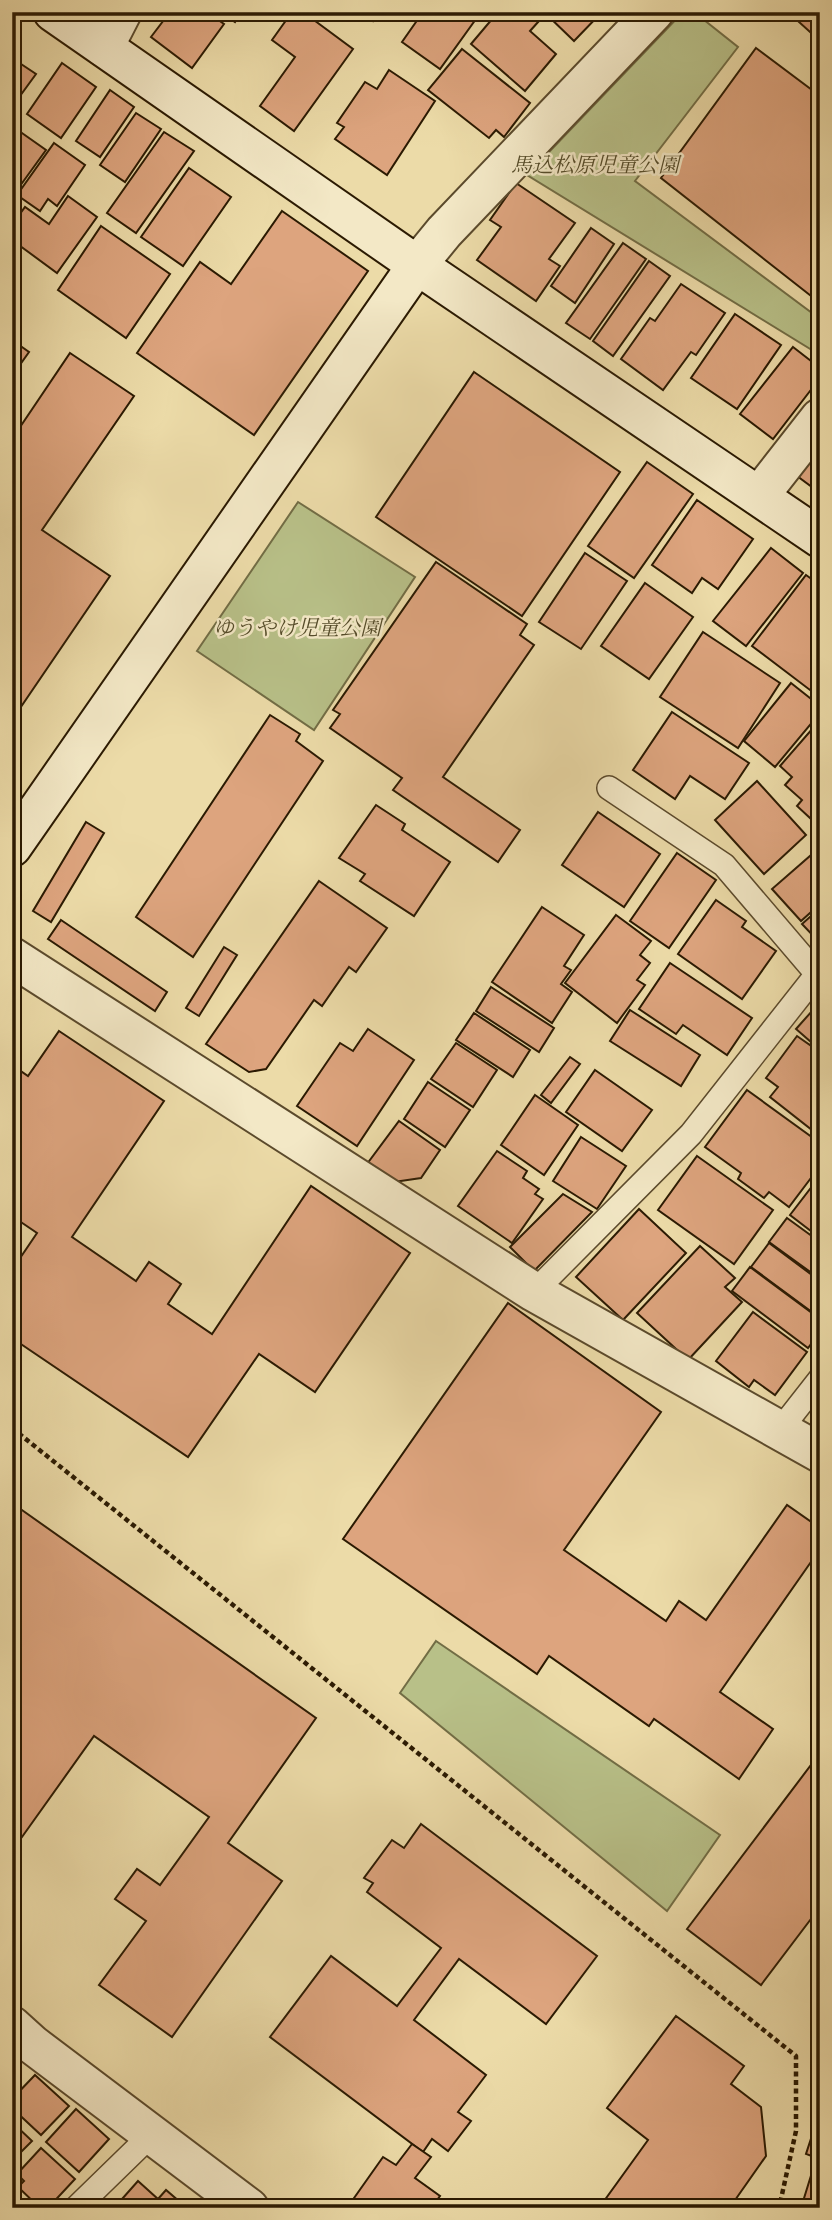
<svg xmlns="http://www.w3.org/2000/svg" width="832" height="2220" viewBox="0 0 832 2220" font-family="'IM FELL French Canon','Noto Serif JP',serif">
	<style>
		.green { fill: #b8c088; stroke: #726d45; stroke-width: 2 }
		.building { fill: #dda47e; stroke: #2b1a02; stroke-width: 2 }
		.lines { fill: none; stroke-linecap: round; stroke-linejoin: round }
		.lane-casing { stroke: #5b4a2c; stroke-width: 26 }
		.street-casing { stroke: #5b4a2c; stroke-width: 42 }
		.secondary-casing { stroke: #2b1a02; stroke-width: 42 }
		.path { stroke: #2b1a02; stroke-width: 4.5; stroke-dasharray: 5 3.5; stroke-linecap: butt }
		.lane { stroke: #f3e8c6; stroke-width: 23 }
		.street { stroke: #f3e8c6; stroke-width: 38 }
		.secondary { stroke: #f3e8c6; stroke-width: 38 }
		.labels { text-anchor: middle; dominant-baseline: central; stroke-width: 5; stroke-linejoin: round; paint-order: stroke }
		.park-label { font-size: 21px; font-style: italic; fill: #554c2a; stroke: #f3e8c6 }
	</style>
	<rect width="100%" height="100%" fill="#ecdba8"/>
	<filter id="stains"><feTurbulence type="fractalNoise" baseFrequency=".00286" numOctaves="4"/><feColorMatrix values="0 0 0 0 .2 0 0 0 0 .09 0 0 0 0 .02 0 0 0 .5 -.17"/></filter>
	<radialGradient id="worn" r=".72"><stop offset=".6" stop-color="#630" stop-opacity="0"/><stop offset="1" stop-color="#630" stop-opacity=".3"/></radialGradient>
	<g class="green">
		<polygon points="683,12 694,12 738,47 635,181 820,319 820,355 527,175"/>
		<polygon points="298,502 415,577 314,730 197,651"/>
		<polygon points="436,1641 720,1835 667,1911 400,1693"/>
	</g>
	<g class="building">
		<polygon points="170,12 207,12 224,24 192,68 151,37"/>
		<polygon points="220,12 241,12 235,22"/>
		<polygon points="292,12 303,12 353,49 294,131 260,106 295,57 272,40"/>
		<polygon points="360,12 379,12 373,21"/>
		<polygon points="423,12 481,12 440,69 402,42"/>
		<polygon points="498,12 529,12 539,21 530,31 556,54 525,91 471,44"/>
		<polygon points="544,12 602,12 574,41"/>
		<polygon points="788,12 820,12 820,41"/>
		<polygon points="756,48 820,96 820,303 661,178"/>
		<polygon points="462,49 530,103 504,137 496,130 489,138 428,90"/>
		<polygon points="12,58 36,74 12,107"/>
		<polygon points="62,63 96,87 61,138 27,114"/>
		<polygon points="389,70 435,101 387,175 335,139 344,127 337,123 365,82 377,89"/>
		<polygon points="110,90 134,107 100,157 76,141"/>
		<polygon points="136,113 161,129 125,182 100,165"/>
		<polygon points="12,126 46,150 12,197"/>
		<polygon points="164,132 194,151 136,233 107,213"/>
		<polygon points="54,143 85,165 57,206 48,199 40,211 17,195"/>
		<polygon points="189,168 231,197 183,266 141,237"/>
		<polygon points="516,183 575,223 549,259 560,266 536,301 477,260 501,227 490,220"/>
		<polygon points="68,196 97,217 57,273 12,240 12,225 25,207 49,224"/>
		<polygon points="282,211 368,271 254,435 137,353 200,262 231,284"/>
		<polygon points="101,226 170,274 126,338 58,290"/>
		<polygon points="591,228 614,244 575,303 551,286"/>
		<polygon points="623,243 646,259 590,339 566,323"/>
		<polygon points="649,261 670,276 613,356 593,341"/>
		<polygon points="681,284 725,313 696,355 691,352 663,390 621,359 650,318 655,321"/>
		<polygon points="735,314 781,345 737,409 691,378"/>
		<polygon points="12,340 29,352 12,376"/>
		<polygon points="793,347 820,368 820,378 773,439 740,414"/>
		<polygon points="70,353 134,396 42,530 110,576 12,720 12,439"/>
		<polygon points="474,372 620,472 522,616 376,517"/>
		<polygon points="820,436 820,493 793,473"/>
		<polygon points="647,462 693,494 634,578 588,546"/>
		<polygon points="697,500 753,539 718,589 702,578 692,593 652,565"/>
		<polygon points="771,548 803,573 746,646 713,621"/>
		<polygon points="585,553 627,581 581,649 539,622"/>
		<polygon points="436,562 527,624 520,635 534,645 443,777 520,830 498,862 393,790 402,778 330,728 340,714 333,710"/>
		<polygon points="806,575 820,585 820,678 810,690 752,646"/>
		<polygon points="645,583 693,617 649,679 601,646"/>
		<polygon points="703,632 780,683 738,748 660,697"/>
		<polygon points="791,683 820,706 820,713 775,767 744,741"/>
		<polygon points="672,712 749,763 725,799 690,776 675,799 633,770"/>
		<polygon points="270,715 300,734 296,741 323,761 193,957 136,917"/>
		<polygon points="820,720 820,807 810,818 797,806 802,800 785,785 792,777 780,766"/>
		<polygon points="757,781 806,835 764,874 715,820"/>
		<polygon points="376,805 405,824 402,830 450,862 414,916 360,881 365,874 339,858"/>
		<polygon points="598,812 660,854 624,907 562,865"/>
		<polygon points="86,822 104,833 51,922 33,911"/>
		<polygon points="818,849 820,904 801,921 772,889"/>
		<polygon points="677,853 716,880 669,948 630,921"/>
		<polygon points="319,881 387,928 356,972 349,967 322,1006 314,1000 266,1069 249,1072 206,1044"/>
		<polygon points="716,900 746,921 742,927 776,951 742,999 678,954"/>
		<polygon points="542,907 584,935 564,966 571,970 561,984 572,992 552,1023 492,982"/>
		<polygon points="820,908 820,943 802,924"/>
		<polygon points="616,915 651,941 640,955 650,963 637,980 645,985 617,1023 565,983"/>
		<polygon points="61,920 167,992 155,1011 48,939"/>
		<polygon points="224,947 237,955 199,1016 186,1008"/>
		<polygon points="670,963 752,1018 727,1055 683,1025 676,1034 639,1009"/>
		<polygon points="491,987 554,1028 539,1052 476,1011"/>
		<polygon points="630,1010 700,1055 681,1086 610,1041"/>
		<polygon points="812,1011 820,1017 820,1031 811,1042 796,1029"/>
		<polygon points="474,1013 530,1050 513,1077 456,1040"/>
		<polygon points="368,1029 414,1060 357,1146 297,1106 340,1043 353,1051"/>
		<polygon points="59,1031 164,1101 72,1237 136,1281 149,1262 181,1284 168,1304 212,1334 311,1186 410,1253 315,1392 259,1354 188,1457 12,1338 12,1270 37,1233 12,1216 12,1065 28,1076"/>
		<polygon points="818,1034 820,1120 812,1130 770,1097 778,1087 766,1078 797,1036 810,1045"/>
		<polygon points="456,1043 497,1070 473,1107 431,1079"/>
		<polygon points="570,1057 580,1064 551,1103 541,1095"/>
		<polygon points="595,1070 652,1110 622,1151 566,1112"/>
		<polygon points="428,1082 470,1110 445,1147 404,1119"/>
		<polygon points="747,1090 820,1143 820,1166 789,1207 769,1192 764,1198 738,1179 741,1173 705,1147"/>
		<polygon points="535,1095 578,1125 544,1175 501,1145"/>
		<polygon points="399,1121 440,1150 421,1178 394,1182 367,1164"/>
		<polygon points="581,1137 626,1166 597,1209 553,1181"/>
		<polygon points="497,1151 527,1171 523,1178 539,1189 535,1194 543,1199 512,1243 458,1206"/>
		<polygon points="697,1156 773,1210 734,1264 658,1210"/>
		<polygon points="820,1176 820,1238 790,1215"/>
		<polygon points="563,1194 592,1212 534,1271 510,1247"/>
		<polygon points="639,1209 686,1253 623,1320 576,1277"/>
		<polygon points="787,1218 820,1242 820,1279 769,1242"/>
		<polygon points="769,1243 820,1281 820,1318 751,1267"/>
		<polygon points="700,1246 735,1278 725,1287 742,1302 688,1360 637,1313"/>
		<polygon points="750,1267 820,1319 820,1332 808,1348 732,1291"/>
		<polygon points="508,1303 661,1412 564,1550 666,1621 679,1601 706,1620 787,1505 820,1528 820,1549 720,1692 773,1729 739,1779 654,1719 649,1726 549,1656 537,1674 343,1539"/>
		<polygon points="753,1312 807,1352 775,1395 754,1380 749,1387 716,1361"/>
		<polygon points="820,1406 820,1429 813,1418"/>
		<polygon points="12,1503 316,1718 228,1843 282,1881 172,2037 99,1985 146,1921 115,1899 137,1869 160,1885 209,1817 94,1736 12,1851"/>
		<polygon points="820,1753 820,1907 761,1985 687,1929"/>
		<polygon points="421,1824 597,1956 546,2024 459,1959 414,2020 486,2075 458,2112 471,2121 448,2151 432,2139 423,2152 270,2037 331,1956 397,2006 441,1948 367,1892 373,1883 364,1878 392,1840 404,1848"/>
		<polygon points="676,2016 744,2066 731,2084 761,2107 766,2156 733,2203 739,2208 599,2208 648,2140 607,2108"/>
		<polygon points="35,2075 69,2106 41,2135 12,2108 12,2099"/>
		<polygon points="76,2109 109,2139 79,2172 46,2142"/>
		<polygon points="820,2111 820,2159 806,2154"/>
		<polygon points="12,2122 32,2141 12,2161"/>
		<polygon points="412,2144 431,2157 415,2178 440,2196 431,2208 347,2208 383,2157 396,2165"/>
		<polygon points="41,2148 75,2179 48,2208 40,2208 18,2187 24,2181 17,2174"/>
		<polygon points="813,2169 820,2172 820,2208 801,2208"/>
		<polygon points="138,2181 158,2199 166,2190 187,2208 114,2208"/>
		<polygon points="12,2191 29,2208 12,2208"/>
	</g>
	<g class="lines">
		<defs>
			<g id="lane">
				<polyline points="534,1292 691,1134 817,974 724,865 609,788"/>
				<polyline points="780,1430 820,1379"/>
				<polyline points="76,2208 152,2134"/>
			</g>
			<g id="street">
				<polyline points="104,47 122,12"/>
				<polyline points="417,265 444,232 654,12"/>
				<polyline points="759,496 820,418"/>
				<polyline points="12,957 534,1292 820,1453"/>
				<polyline points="12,2026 33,2045 249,2208"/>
			</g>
			<g id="secondary">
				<polyline points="53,12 417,265 820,538"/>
				<polyline points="12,847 417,265"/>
			</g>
		</defs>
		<use href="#lane" class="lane-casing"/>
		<use href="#street" class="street-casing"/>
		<use href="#secondary" class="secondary-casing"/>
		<polyline class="path" points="12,1428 796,2056 796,2131 779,2208"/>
		<use href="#lane" class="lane"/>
		<use href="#street" class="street"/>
		<use href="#secondary" class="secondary"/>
	</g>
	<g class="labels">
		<g class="park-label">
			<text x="595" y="165">馬込松原児童公園</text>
			<text x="297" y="628">ゆうやけ児童公園</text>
		</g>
	</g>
	<rect width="832" height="2220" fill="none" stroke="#ecdba8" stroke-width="42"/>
	<rect x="14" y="14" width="804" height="2192" fill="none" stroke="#2b1a02" stroke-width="3.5"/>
	<rect x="21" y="21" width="790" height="2178" fill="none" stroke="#2b1a02" stroke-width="2"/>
	<rect width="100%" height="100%" filter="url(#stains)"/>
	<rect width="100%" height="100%" fill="url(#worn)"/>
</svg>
